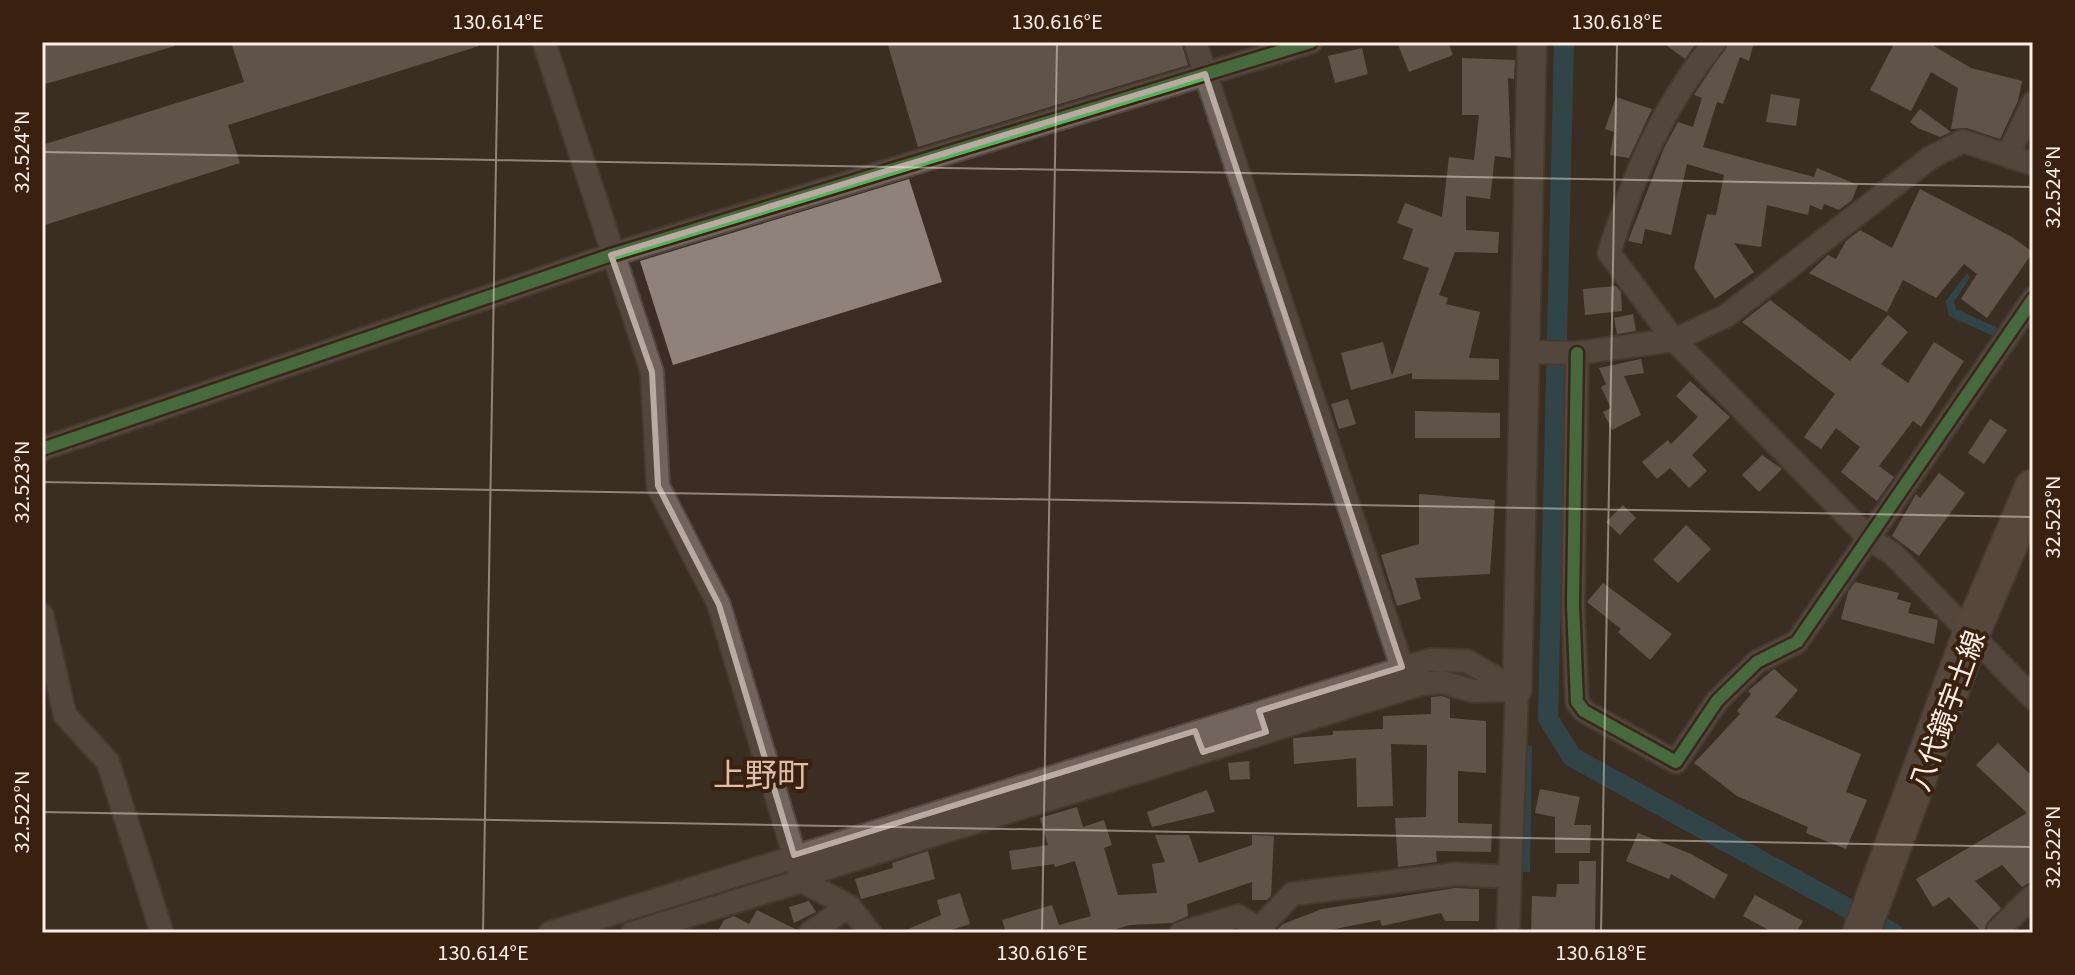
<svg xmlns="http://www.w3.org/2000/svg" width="2075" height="975" viewBox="0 0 2075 975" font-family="Georgia,'Noto Sans JP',serif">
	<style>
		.water { fill: #276379 }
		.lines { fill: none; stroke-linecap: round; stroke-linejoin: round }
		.canal { stroke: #276379; stroke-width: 20 }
		.building { fill: #8f827a }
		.minor-casing { stroke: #544942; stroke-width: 26 }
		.tertiary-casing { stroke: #544942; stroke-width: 32 }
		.primary-casing { stroke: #544942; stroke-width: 40 }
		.minor { stroke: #71645d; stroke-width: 22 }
		.tertiary { stroke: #71645d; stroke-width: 28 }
		.primary { stroke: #76675a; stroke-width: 36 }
		.cycleway-casing { stroke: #3a210f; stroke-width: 17 }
		.cycleway { stroke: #56b35d; stroke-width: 12 }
		.marked { fill: none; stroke: #b9aba2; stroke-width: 6; stroke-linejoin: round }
		.ticks { fill: none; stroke: #fdefe6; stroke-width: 2; stroke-opacity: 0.45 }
		.labels { text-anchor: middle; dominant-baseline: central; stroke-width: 8; stroke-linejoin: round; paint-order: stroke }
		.street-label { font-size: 28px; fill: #fdefe6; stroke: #3a210f }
		.quarter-label { font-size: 32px; fill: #dfbea9; stroke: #3a210f }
		.neatline { fill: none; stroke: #fdefe6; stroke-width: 3 }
		.ticks-label { font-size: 20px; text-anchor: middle; fill: #fdefe6 }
	</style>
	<rect width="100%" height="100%" fill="#3b2d23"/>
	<g class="water">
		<polygon points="1967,273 1970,277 1954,302 1956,309 2000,329 1998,338 1949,316 1946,301"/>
		<polygon points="1523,746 1532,746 1530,872 1521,872"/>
	</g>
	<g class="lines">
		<polyline class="canal" points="1564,42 1548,718 1572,757 1893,933"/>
	</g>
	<g class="building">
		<polygon points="42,42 175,42 175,46 42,85"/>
		<polygon points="231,42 478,42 479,46 228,125 240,163 42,226 42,145 244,82"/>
		<polygon points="887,42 1181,42 1188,65 918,147"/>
		<polygon points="1397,42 1448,42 1453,55 1409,72"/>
		<polygon points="1662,42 1697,42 1685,59"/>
		<polygon points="1729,42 1754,42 1749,61 1740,57 1723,104 1717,102 1703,147 1814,177 1817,168 1858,185 1852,200 1839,210 1824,204 1822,210 1810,205 1808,215 1767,205 1761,247 1734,243 1754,272 1715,299 1694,268 1707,214 1716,215 1724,175 1687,164 1671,235 1645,229 1642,244 1628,241 1664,148 1678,122 1693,127 1702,98 1694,95"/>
		<polygon points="1895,42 1927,42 1971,68 2022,81 2018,101 2000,139 1967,128 1951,129 1958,88 1931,72 1911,111 1870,90"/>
		<polygon points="1362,48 1368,74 1335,83 1328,56"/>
		<polygon points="1462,58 1515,60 1514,79 1508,78 1511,158 1495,156 1490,199 1466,196 1466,230 1499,232 1498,253 1455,252 1439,295 1448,298 1446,304 1480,312 1469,358 1499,359 1499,380 1412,379 1412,373 1351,390 1341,353 1383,342 1392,376 1429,268 1403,259 1413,229 1397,223 1405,203 1442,217 1449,157 1474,160 1479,115 1462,115"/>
		<polygon points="1771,94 1800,99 1796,126 1766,122"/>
		<polygon points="1616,97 1652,109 1629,158 1610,155 1614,132 1605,129"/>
		<polygon points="1920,109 1951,132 1940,137 1918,128 1910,122"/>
		<polygon points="909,179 942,282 673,365 640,261"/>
		<polygon points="1920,189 2012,237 2033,252 1987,318 1961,299 1977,274 1964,264 1936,298 1903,280 1887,312 1809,273 1828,255 1836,259 1846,241 1860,230 1892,248"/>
		<polygon points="1616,286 1621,292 1622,311 1585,315 1583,289"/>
		<polygon points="1770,300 1850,361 1888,315 1908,332 1881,364 1908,383 1934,342 1964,361 1921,427 1913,421 1879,466 1894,477 1877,501 1841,472 1860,447 1836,428 1821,449 1804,437 1835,394 1742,322"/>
		<polygon points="1633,314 1636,331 1617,334 1614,318"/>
		<polygon points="1641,359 1644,373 1624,376 1641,415 1612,430 1603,412 1611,408 1601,387 1606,384 1599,368"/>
		<polygon points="1690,381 1730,417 1692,455 1707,471 1689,488 1670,468 1657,479 1642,462 1668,440 1671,444 1698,417 1676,396"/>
		<polygon points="1348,399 1356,424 1339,429 1331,404"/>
		<polygon points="1415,411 1500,413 1500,438 1415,438"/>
		<polygon points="1990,419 2007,430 1984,464 1968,453"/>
		<polygon points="1762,455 1782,469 1759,492 1742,475"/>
		<polygon points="1939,473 1965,493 1919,556 1892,536 1916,494 1920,498"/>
		<polygon points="1419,494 1495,500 1490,574 1415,578 1421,599 1397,606 1381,555 1419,544"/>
		<polygon points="1623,505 1636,518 1620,535 1606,522"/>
		<polygon points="1686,525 1711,549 1678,583 1653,560"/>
		<polygon points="1855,582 1899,593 1897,599 1911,603 1908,613 1938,620 1934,644 1841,619 1848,592"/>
		<polygon points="1603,583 1672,634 1650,660 1618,632 1621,629 1587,602"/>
		<polygon points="1774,669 1798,690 1775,717 1861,754 1846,792 1867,800 1846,849 1806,833 1808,827 1737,796 1694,763 1740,714 1737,711 1751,694 1748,691"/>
		<polygon points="1442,696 1450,699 1450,718 1486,721 1486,773 1458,771 1458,823 1492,824 1491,852 1436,851 1437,862 1398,867 1395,818 1426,817 1427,745 1391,744 1393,806 1357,807 1356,758 1294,764 1293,738 1333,735 1333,731 1383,729 1383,716 1431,714 1431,697"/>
		<polygon points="1998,743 2033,777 2033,881 2022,887 2002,865 1975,881 2001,908 1988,921 1983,933 1949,897 1933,907 1916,879 2027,813 1976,765"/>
		<polygon points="1249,761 1250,779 1230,780 1228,763"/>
		<polygon points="1540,789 1580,797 1574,825 1591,825 1590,853 1555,853 1555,817 1535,813"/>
		<polygon points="1207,790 1215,812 1152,827 1147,812"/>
		<polygon points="1077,807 1083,827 1104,820 1112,845 1104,848 1118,895 1157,893 1152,864 1165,862 1155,835 1189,835 1199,863 1252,845 1252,835 1274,836 1271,896 1267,900 1252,900 1252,882 1187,904 1188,916 1172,923 1130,925 1103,933 1006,933 1002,920 1052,905 1059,925 1091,916 1075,861 1055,867 1054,864 1012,870 1009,851 1048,845 1040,818"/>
		<polygon points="1638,833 1691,854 1728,875 1714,899 1671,874 1669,879 1626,861"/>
		<polygon points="928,851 935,879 861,899 855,879 893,868 892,863"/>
		<polygon points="1579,861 1596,861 1595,933 1531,933 1532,896 1556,897 1557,884 1579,884"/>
		<polygon points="1455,888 1479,889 1479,921 1445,921 1441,913 1382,926 1380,920 1315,933 1274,933 1283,924 1322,909"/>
		<polygon points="960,893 970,924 942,933 899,933 941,915 937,900"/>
		<polygon points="1755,895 1803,921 1796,933 1774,933 1743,916"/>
		<polygon points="809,901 816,912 794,923 789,907"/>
		<polygon points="757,910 797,930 796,933 717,933 724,920 734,916 749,924"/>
	</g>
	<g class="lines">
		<defs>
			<g id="minor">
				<polyline points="544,42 652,372 658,486 719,605 802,881 849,906 870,933"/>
				<polyline points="1195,42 1402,667"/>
				<path d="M1715 42C1660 110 1636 170 1609 253L1674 340 1870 539 1893 554 2033 698"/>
				<polyline points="2008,155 2033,103"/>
				<polyline points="1524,352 1577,353 1674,340 1726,316 1930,158 1963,141 2033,164"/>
				<polyline points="1577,353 1573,604 1577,702 1584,711 1676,762 1717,701 1757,662 1797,642 2033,299"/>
				<polyline points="42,449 611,255 1311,42"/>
				<polyline points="42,615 65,715 108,762 162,933"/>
				<polyline points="801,876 1421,684 1442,682 1473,691 1515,690"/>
				<polyline points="1998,930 2033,896"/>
				<polyline points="550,933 1430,660 1467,661 1517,690"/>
				<polyline points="632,933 802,881"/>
				<polyline points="810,933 849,906"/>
				<polyline points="1181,933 1238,916 1259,929 1292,894 1456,874 1509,877"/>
				<polyline points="1508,933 1517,690"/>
			</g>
			<polyline id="tertiary" points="1517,690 1532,42"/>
			<polyline id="primary" points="1861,933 1971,634 2033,488"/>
		</defs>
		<use href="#minor" class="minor-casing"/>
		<use href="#tertiary" class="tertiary-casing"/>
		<use href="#primary" class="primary-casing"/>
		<use href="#minor" class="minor"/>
		<use href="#tertiary" class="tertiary"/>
		<use href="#primary" class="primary"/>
		<defs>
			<g id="cycleway">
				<polyline points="1577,353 1573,604 1577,702 1584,711 1676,762 1717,701 1757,662 1797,642 2033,299"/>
				<polyline points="42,449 611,255 1311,42"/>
			</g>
		</defs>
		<use href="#cycleway" class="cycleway-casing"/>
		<use href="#cycleway" class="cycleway"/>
	</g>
	<path d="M0 0H2075V975H0ZM1205 74 1402 667 1259 711 1266 732 1203 752 1195 731 794 855 719 605 658 486 652 372 611 255Z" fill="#3b2d23" fill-opacity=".55" fill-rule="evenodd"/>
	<path class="marked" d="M1205 74 1402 667 1259 711 1266 732 1203 752 1195 731 794 855 719 605 658 486 652 372 611 255Z"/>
	<path class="ticks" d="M42 152 2033 187M42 482 2033 517M42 812 2033 847M483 933 498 42M1042 933 1057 42M1601 933 1617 42"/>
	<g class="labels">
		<g class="street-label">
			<text transform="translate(1945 710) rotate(-70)">八代鏡宇土線</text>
		</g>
		<g class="quarter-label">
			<text x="761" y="772">上野町</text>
		</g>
	</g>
	<rect width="2075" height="975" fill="none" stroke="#3a210f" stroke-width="88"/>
	<rect x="44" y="44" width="1987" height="887" class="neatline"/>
	<g class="ticks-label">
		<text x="498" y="29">130.614°E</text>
		<text x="1057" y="29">130.616°E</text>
		<text x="1617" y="29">130.618°E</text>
		<text transform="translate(22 152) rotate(-90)" y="7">32.524°N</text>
		<text transform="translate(2053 187) rotate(-90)" y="7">32.524°N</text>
		<text transform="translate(22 482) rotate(-90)" y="7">32.523°N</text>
		<text transform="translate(2053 517) rotate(-90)" y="7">32.523°N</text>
		<text transform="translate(22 812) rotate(-90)" y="7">32.522°N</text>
		<text transform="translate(2053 847) rotate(-90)" y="7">32.522°N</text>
		<text x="483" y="960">130.614°E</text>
		<text x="1042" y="960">130.616°E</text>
		<text x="1601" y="960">130.618°E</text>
	</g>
</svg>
